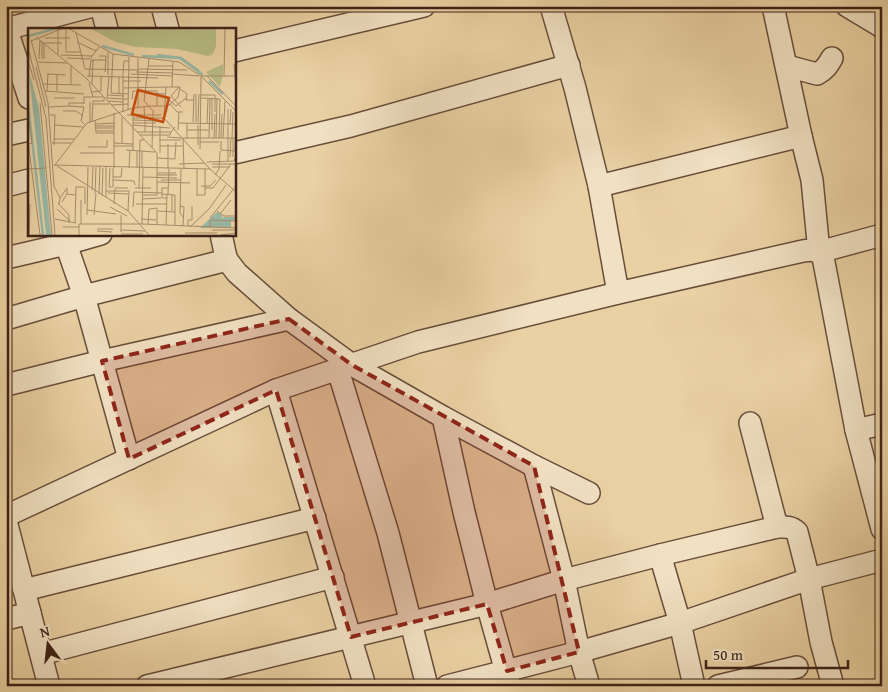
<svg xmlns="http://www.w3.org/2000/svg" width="888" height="692" viewBox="0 0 888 692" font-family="'Gentium Book Plus',serif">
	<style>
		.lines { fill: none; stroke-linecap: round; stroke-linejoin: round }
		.minor-casing { stroke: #684e3b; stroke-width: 24 }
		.minor { stroke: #f1e1c3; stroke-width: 21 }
		.marked { fill: #8f2418; fill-opacity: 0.2; stroke: #8f2418; stroke-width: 4; stroke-dasharray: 10 6; stroke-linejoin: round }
		.inset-river { fill: none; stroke: #98b7a4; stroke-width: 2.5 }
		.inset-road { fill: none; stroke: #a58b6b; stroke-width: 1 }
		.view { fill: #c64e0e; fill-opacity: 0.15; stroke: #c64e0e; stroke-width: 2.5 }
		.inset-edge { fill: none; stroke: #3d2218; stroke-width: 2.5 }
	</style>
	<rect width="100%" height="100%" fill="#ead1a3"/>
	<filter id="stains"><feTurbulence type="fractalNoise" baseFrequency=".004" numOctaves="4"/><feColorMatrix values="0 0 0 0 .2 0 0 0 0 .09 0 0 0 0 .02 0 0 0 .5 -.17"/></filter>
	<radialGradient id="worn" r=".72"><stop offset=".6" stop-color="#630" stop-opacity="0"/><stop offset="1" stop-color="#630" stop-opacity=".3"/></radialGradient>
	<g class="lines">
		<defs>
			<g id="minor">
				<polyline points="101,6 107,29"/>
				<polyline points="162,6 168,29"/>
				<polyline points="551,6 575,88 599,186 618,293"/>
				<polyline points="773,6 801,136 812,180 819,252 823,257 856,430 882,529"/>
				<polyline points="847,6 882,27"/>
				<polyline points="6,27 29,98"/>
				<polyline points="6,29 93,6"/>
				<polyline points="234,51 424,6"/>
				<path d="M787 66 817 74C825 70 828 65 832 58"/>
				<polyline points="6,135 29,130"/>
				<polyline points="234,153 351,126 569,65"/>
				<polyline points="6,186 29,180"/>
				<polyline points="599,186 801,136"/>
				<polyline points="64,234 66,244 84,296 129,459"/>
				<polyline points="221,234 225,253 227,260 237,273 289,319 352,365 443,417 534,466 589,493"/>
				<polyline points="6,258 66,244 101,234"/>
				<polyline points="6,319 84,296 227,260"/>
				<polyline points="338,370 388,533 427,686"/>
				<polyline points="6,385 102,361 289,319"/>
				<polyline points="276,390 365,686"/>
				<polyline points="443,417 464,512 487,604 510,686"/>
				<polyline points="750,423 777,527"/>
				<polyline points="856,430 882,424"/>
				<polyline points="534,466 564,580 579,652 589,686"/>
				<polyline points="6,516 276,390 418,342 618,293 803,251 811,250 819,252 882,235"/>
				<polyline points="6,521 49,686"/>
				<polyline points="660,555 680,623 694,686"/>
				<polyline points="24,590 315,518"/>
				<polyline points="6,619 30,613"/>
				<polyline points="41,654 333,577"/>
				<path d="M147 686 487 604 564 580 660 555 777 527C785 527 791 526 797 532L809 579 821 642 833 686"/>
				<polyline points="447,686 579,652 680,623 809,579 882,560"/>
				<polyline points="718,686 797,667"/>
			</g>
		</defs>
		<use href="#minor" class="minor-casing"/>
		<use href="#minor" class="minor"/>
	</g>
	<path class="marked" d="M289 319 352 365 534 466 579 652 507 671 487 604 351 637 276 390 129 459 102 361Z"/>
	<g transform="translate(28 28)">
		<rect width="208" height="208" fill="#ead1a3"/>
		<path d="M61 0H188V18L185 26 180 28 149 21 108 19 88 14ZM195 36V46L192 59 178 44Z" fill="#b7bb85"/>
		<path d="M1 44 11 80 23 207H18ZM189 184 194 187V192L195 189H207V192L203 193V199L172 200Z" fill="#98b7a4"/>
		<path class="inset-river" d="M0 8 30 0M74 18 106 27M129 27 153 30 171 43M114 28 152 30 175 47M181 53 195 66M0 76 15 207"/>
		<path class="inset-road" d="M38 0V24H52M40 0 85 26 151 34 173 48H208M30 2V26M48 5 57 41 110 42M8 9 58 50 129 125V167H114M17 10H42M3 12 20 75 26 158 32 170 31 176M3 13 36 0M49 14 68 23M0 20 18 90 27 207M33 27 64 28M71 28H78L77 44M39 30 62 31 71 19M110 30V79M11 31 12 12M14 31V13M16 31V15H34M121 31 116 73 126 84M0 33 6 52M10 34 39 35M206 36 208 59M43 37V57M121 38H145M8 39 18 79M110 41 159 42M108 44 145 45M20 46 38 47M103 46 145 48M145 46 171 48M80 47V24M59 48 130 50M61 48 63 32H78M173 48 208 83M179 48 208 78M196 48 197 0M81 49 79 70 95 71V83M95 53H113M61 55 65 69H75M15 56 53 57M64 56 65 32M144 59 145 33M151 59 143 68 153 79M95 60 138 59M152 61 159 66 158 72H166M17 63 56 66M19 63 20 45M29 63V47M64 64 73 63V48M83 65 85 26M83 65 100 66M116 65 137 66M91 66V49M80 67 96 68M173 67H187V84M137 68 148 78 158 70M26 70H47M173 70 192 71 191 110M100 71H95V46L96 33H101M104 71 105 63H129V78M80 73 95 74M62 74V94M12 75 24 207M56 75H41V78L56 79 53 93 57 97M56 76V69H65M65 76H81M142 76 149 84H155M83 77 100 76M116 78 117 95H128M21 79 41 78M100 81 101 29M35 83H48L55 88M0 87 4 115 1 116M22 87H27L26 117M99 87H133M105 90H135M67 92 68 105H86M105 92 132 93M64 93 65 73H76V70M165 94 166 66M168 94V66M170 94 171 66M105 95H117V104M151 95 208 96M159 95V111M68 96 87 95M179 96 180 70M27 97 55 99M105 97 142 100M202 97 203 81M68 98H87M132 98V125M68 100H86M150 102 151 84M159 102H181M184 102V70M68 103H86M109 104H143L147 99M112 107H142L143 104M139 109 154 110M181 110 182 70M186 110 187 86M188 110 189 70M193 110 194 86M195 110 197 73M204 110 205 84M26 111H46M131 112H153M0 113 12 207M193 113V122L208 123M172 114H191M24 115H43M86 115 105 116M94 116V89M140 116V141M170 117V97M86 118H105M132 118H155M60 119H79V112M124 120 125 84M172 121 173 49M98 122 127 124M105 122V80M207 122 208 90M52 125H86M202 129 203 110M205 129V110M129 130 147 131 148 114M200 133V81M179 134 206 133 208 127M151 136 177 135M184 136H208M26 137 182 141M27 137 59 95 105 80 122 78H140L150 69 152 59H138L137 76V78L136 85V90L182 141 208 164M29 138 100 183 121 207M184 139H202M82 140 81 159H85M86 140V85M101 140 102 122M109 140V123M114 140V123M115 140 114 196 208 200M0 141 18 140M153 141 152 185 155 189M156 141 155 110H208M129 145H148M129 147H149M187 147 191 141 192 123M85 149H93L94 140M115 149 149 150M85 152 106 153 107 157M133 152H152M129 154 162 155M173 158H182L188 152M85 159V140M107 160H123M111 160 112 112H116M177 160H185L203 136M64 162 65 139M78 163H100M67 165 68 139M80 165 100 166M71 166 72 139M134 166 147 167V197M140 166 141 141M144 167V183M169 167H177V141M74 168 75 140M169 168V141M32 170 39 160V166M78 170V139M139 170H134V160H140M114 171 133 170M34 174 39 166 47 167M30 175 41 187V195M57 176V159M86 176 87 160H100M108 176H139M152 178 156 179 155 198M82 179 99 188M105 179 106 164 134 165M29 181 42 193M59 182 88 186M100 183 101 162M130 183 147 184M189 183 196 188H208M192 186 203 172M59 187 60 139M66 187 68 165M93 187V204M182 190 208 158M27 191 48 195M113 191 128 192M47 195 48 159H56M53 196V172M120 196 121 181 129 180V197M138 197 139 166M160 198V192H164V178M35 199H51M162 199 181 181 198 157M182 200V192L208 193M69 201H85M93 202 117 203M184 202H208M69 203 84 204M157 205H189M93 206H115M1 207 2 176M51 207V196H114M193 207 208 205"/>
		<path class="view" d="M110 62 141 70 135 94 104 86Z"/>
		<rect width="208" height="208" class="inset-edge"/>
	</g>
	<rect width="888" height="692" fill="none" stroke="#ead1a3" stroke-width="25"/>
	<rect x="8" y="8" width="873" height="677" fill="none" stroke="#3d2218" stroke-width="2.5"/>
	<rect x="12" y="12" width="863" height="667" fill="none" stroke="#3d2218"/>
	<g transform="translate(48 644) rotate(345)" stroke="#f1e1c3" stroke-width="4" paint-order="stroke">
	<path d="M0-4L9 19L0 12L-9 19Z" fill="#3d2218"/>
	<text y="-8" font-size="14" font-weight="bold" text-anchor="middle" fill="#3d2218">N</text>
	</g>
	<path d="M706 660v8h142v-8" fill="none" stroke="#3d2218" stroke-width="2.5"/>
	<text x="713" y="660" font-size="15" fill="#3d2218" stroke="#f1e1c3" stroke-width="4" paint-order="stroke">50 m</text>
	<rect width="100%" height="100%" filter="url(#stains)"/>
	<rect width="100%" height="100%" fill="url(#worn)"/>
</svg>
